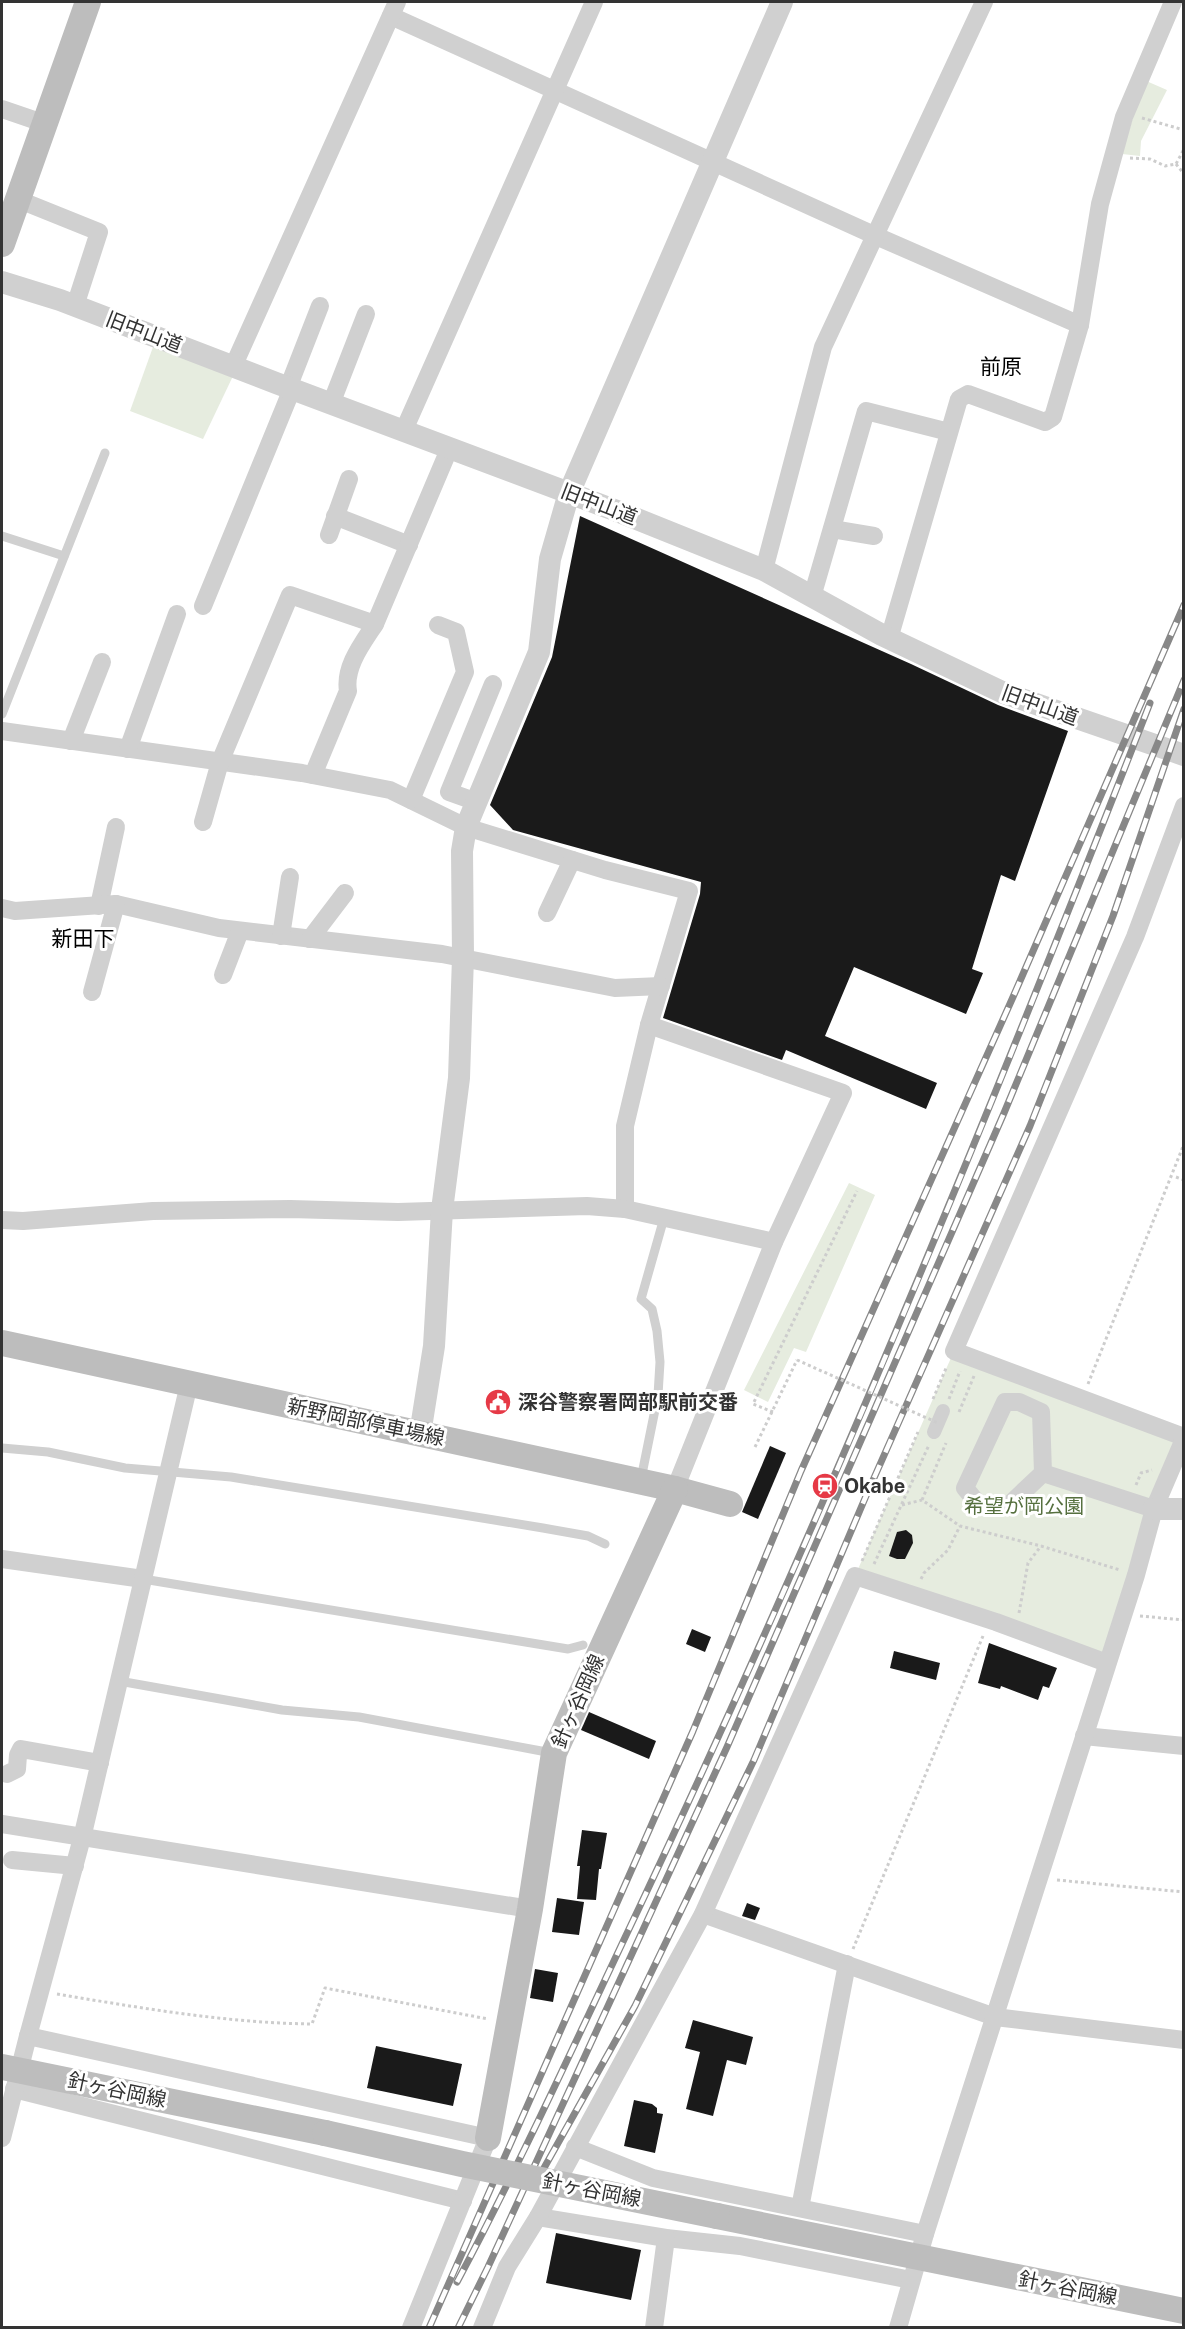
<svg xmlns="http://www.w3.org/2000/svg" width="1185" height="2329" viewBox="0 0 1185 2329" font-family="'Public Sans','Noto Sans JP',sans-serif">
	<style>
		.green { fill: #e6ecdf }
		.building { fill: #1a1a1a }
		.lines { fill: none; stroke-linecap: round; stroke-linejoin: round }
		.path { stroke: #cdcdcd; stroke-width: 3; stroke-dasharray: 3 3; stroke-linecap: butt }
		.service { stroke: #d0d0d0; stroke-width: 9 }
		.pedestrian { stroke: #d0d0d0; stroke-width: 14 }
		.minor { stroke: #d0d0d0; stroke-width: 18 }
		.tertiary { stroke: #d0d0d0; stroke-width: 22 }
		.secondary { stroke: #bdbdbd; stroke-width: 26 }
		.rail-casing { stroke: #888; stroke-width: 7 }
		.rail { stroke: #fff; stroke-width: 4.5; stroke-dasharray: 14; stroke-linecap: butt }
		.path-bridge { stroke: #cdcdcd; stroke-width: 3; stroke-dasharray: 3 3; stroke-linecap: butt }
		.secondary-bridge { stroke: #bdbdbd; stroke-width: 26 }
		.labels { text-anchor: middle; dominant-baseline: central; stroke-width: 6; stroke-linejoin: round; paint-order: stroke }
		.street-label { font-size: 20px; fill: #333; stroke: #fff }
		.poi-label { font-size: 20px; font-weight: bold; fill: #333; stroke: #fff; text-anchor: start }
		.park-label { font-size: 20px; fill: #56703f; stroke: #fff }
		.neighbourhood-label { font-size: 21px; fill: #000; stroke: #fff }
	</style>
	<rect width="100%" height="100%" fill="#fff"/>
	<g class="green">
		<polygon points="1144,80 1167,90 1141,141 1140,156 1122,154"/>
		<polygon points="153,347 233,376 203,439 130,411"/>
		<polygon points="849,1183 875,1195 806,1352 794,1348 768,1402 744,1390"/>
		<polygon points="954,1351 1183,1437 1107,1663 855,1576"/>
	</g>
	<g class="building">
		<polygon points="580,516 911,664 998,705 1068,731 1015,881 1001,875 972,969 983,973 966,1014 854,967 825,1036 937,1083 926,1109 786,1050 782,1060 663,1018 700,894 701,882 513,830 490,805 552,657"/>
		<polygon points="770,1446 786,1453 758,1519 742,1512"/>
		<polygon points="906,1530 912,1535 913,1543 905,1559 897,1559 889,1556 897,1532"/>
		<polygon points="692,1629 711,1637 705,1652 686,1644"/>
		<polygon points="989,1643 1057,1668 1049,1688 1043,1686 1038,1700 1001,1686 1000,1689 978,1683"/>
		<polygon points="894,1651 940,1663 936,1680 890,1668"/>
		<polygon points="589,1712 656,1741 649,1759 581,1730"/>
		<polygon points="582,1830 607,1833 601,1869 599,1869 596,1900 577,1899 580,1866 577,1866"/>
		<polygon points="557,1898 584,1902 579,1935 552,1932"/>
		<polygon points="747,1903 760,1908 755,1920 742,1916"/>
		<polygon points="535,1969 558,1973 553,2002 530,1998"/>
		<polygon points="693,2020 753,2037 746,2065 727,2060 713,2116 686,2109 700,2052 685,2048"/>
		<polygon points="376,2046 462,2064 453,2106 367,2088"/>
		<polygon points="634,2100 652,2104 657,2108 657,2113 663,2114 655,2153 624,2146"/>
		<polygon points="556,2233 641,2250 631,2300 546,2283"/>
	</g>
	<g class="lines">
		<g class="path">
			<polyline points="1142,118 1184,130"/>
			<polyline points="1130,158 1150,159 1165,166 1176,164 1184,149"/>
			<polyline points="1176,164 1184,174"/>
			<polyline points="1176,1177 1184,1180"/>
			<polyline points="1088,1384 1184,1144"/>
			<polyline points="933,1399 947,1366"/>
			<polyline points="949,1399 960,1371"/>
			<polyline points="773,1412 753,1404 857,1191"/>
			<polyline points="959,1412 974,1376"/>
			<polyline points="755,1447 797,1360"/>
			<polyline points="1136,1485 1141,1473 1152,1470"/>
			<polyline points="922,1500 946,1443"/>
			<polyline points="902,1505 922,1500 960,1526 1041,1546 1120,1570"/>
			<polyline points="862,1561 918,1432"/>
			<polyline points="874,1564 929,1445"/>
			<polyline points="921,1579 924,1573 948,1550 960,1526"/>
			<polyline points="1019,1613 1028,1563 1041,1546"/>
			<polyline points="1140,1616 1184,1620"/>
			<polyline points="1057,1880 1184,1892"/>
			<polyline points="853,1949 983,1636"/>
			<path d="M57 1994C141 2008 227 2023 312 2024L325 1988 488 2019"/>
		</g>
		<g class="service">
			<polyline points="2,536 64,556"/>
			<polyline points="2,714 105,453"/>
			<polyline points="2,1448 48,1452 125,1468 231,1477 543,1528 588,1536 605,1544"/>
			<polyline points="641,1479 658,1395 660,1362 657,1331 652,1309 641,1299 664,1218"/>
			<polyline points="143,1579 568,1649 583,1645"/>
			<polyline points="119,1681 282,1710 359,1717 552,1753"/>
		</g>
		<polyline class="pedestrian" points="934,1432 943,1411"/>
		<g class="minor">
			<polyline points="391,16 876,236 1080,325"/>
			<polyline points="2,109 43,123"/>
			<polyline points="17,199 99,232 75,306"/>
			<polyline points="233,367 397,2"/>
			<polyline points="288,388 320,306"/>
			<polyline points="331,404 366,314"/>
			<polyline points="404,430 594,2"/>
			<polyline points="335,516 409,545"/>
			<polyline points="832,529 874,536"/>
			<polyline points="329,535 349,479"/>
			<polyline points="764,570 823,347 984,2"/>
			<polyline points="812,597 866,411 949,432"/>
			<polyline points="203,606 292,389"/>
			<polyline points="889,639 959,399 968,394 1045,422 1053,417 1080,325 1100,204 1124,117 1173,2"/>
			<polyline points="2,731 302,773 390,790 466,827 605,870 689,891 649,1025 625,1126 625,1209"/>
			<polyline points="71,741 102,662"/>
			<polyline points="128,749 177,614"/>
			<path d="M313 775 348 691C344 667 362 644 375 624"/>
			<polyline points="411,800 465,672 456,632 438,625"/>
			<polyline points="477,802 449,792 493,684"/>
			<polyline points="1184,806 1135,937 954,1351 1184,1437"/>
			<polyline points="203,822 220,762 290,595 375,624 450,447"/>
			<polyline points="99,906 116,827"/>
			<polyline points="2,908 15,911 116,904 219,928 442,954 615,988 661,986"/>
			<polyline points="547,913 572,860"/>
			<polyline points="281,936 290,877"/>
			<polyline points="310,939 345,893"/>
			<polyline points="223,975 240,931"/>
			<polyline points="92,992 116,904"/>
			<polyline points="649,1025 843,1093 774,1242 675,1489"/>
			<polyline points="2,1220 23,1221 153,1211 290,1209 398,1212 587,1206 625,1209 774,1242"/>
			<polyline points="1043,1473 1041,1412 1019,1402 1005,1402 965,1488 979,1505 1007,1507 1043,1473 1154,1509"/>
			<polyline points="2,1559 143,1579"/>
			<polyline points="1084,1736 1184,1746"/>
			<polyline points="7,1774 17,1769 18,1755 21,1749 100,1763"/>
			<polyline points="2,1824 530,1909"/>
			<polyline points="12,1860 75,1866"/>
			<polyline points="703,1914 995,2017 1184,2040"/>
			<polyline points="28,2036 82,1838 189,1384"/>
			<polyline points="14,2089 463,2201"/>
			<polyline points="2,2138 28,2036 488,2138 411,2328"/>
			<polyline points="575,2147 653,2178 925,2234"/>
			<polyline points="800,2208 847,1964"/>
			<polyline points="538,2217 666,2238 740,2246 911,2280"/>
			<polyline points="482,2328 507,2267 538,2217 703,1914 855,1576 996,1622 1107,1663"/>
			<polyline points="654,2328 666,2238"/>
			<polyline points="898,2328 925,2234 1136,1575 1154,1509 1184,1439"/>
		</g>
		<g class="tertiary">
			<polyline points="2,282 60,300 276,383 617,511 764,570 882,635 1004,693 1184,755"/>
			<polyline points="420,1434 434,1346 442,1210 459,1078 463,957 462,851 466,827 539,652 550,559 569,493 782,2"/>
			<polyline points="1154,1509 1184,1509"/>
		</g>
		<g class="secondary">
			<polyline points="2,244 88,2"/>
			<polyline points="2,1343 675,1489 730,1504"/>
			<polyline points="2,2067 325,2133"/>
			<polyline points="488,2138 530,1909 554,1753 675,1489"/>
			<polyline points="717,2216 1184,2311"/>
		</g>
		<defs>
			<g id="rail">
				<polyline points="535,2184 635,2006 754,1760 866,1496 1030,1126 1113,916 1184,709"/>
				<path d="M457 2282C522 2160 579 2034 639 1908 825 1514 992 1110 1150 703"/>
				<polyline points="429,2328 693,1731 801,1471 1013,997 1184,605"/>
				<polyline points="458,2328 488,2267 727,1747 1004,1113 1184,680"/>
			</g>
		</defs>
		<use href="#rail" class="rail-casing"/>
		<use href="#rail" class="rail"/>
		<polyline class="path-bridge" points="797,1360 938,1423"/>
		<polyline class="secondary-bridge" points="325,2133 462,2164 717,2216"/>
	</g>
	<defs>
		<symbol id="civic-disc" viewBox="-11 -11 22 22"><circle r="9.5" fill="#e63946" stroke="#fff"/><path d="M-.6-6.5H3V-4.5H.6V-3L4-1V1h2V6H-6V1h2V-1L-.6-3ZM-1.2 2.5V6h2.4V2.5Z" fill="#fff"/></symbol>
		<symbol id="station-disc" viewBox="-11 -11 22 22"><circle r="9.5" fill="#e63946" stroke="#fff"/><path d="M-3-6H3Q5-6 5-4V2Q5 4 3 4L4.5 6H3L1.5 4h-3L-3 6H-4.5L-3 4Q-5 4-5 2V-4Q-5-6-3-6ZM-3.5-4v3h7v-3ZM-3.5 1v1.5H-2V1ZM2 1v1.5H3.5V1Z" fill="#fff"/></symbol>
	</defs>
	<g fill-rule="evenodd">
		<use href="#civic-disc" x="483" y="1387" width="30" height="30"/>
		<use href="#station-disc" x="810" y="1471" width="30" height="30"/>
	</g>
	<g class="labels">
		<g class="street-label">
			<text transform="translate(144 332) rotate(21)">旧中山道</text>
			<text transform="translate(599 504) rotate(21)">旧中山道</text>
			<text transform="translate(1040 705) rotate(20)">旧中山道</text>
			<text transform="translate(366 1422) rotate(12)">新野岡部停車場線</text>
			<text transform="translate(578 1701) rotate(-66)">針ヶ谷岡線</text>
			<text transform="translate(117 2090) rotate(12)">針ヶ谷岡線</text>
			<text transform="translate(592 2190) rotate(11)">針ヶ谷岡線</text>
			<text transform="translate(1068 2288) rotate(11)">針ヶ谷岡線</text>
		</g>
		<g class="poi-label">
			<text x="518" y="1402">深谷警察署岡部駅前交番</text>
			<text x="844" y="1486">Okabe</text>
		</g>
		<g class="park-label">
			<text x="1024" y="1506">希望が岡公園</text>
		</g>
		<g class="neighbourhood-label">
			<text x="1001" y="366">前原</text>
			<text x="83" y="938">新田下</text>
		</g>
	</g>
	<rect width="1185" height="2329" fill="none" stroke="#333333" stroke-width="6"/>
</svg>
